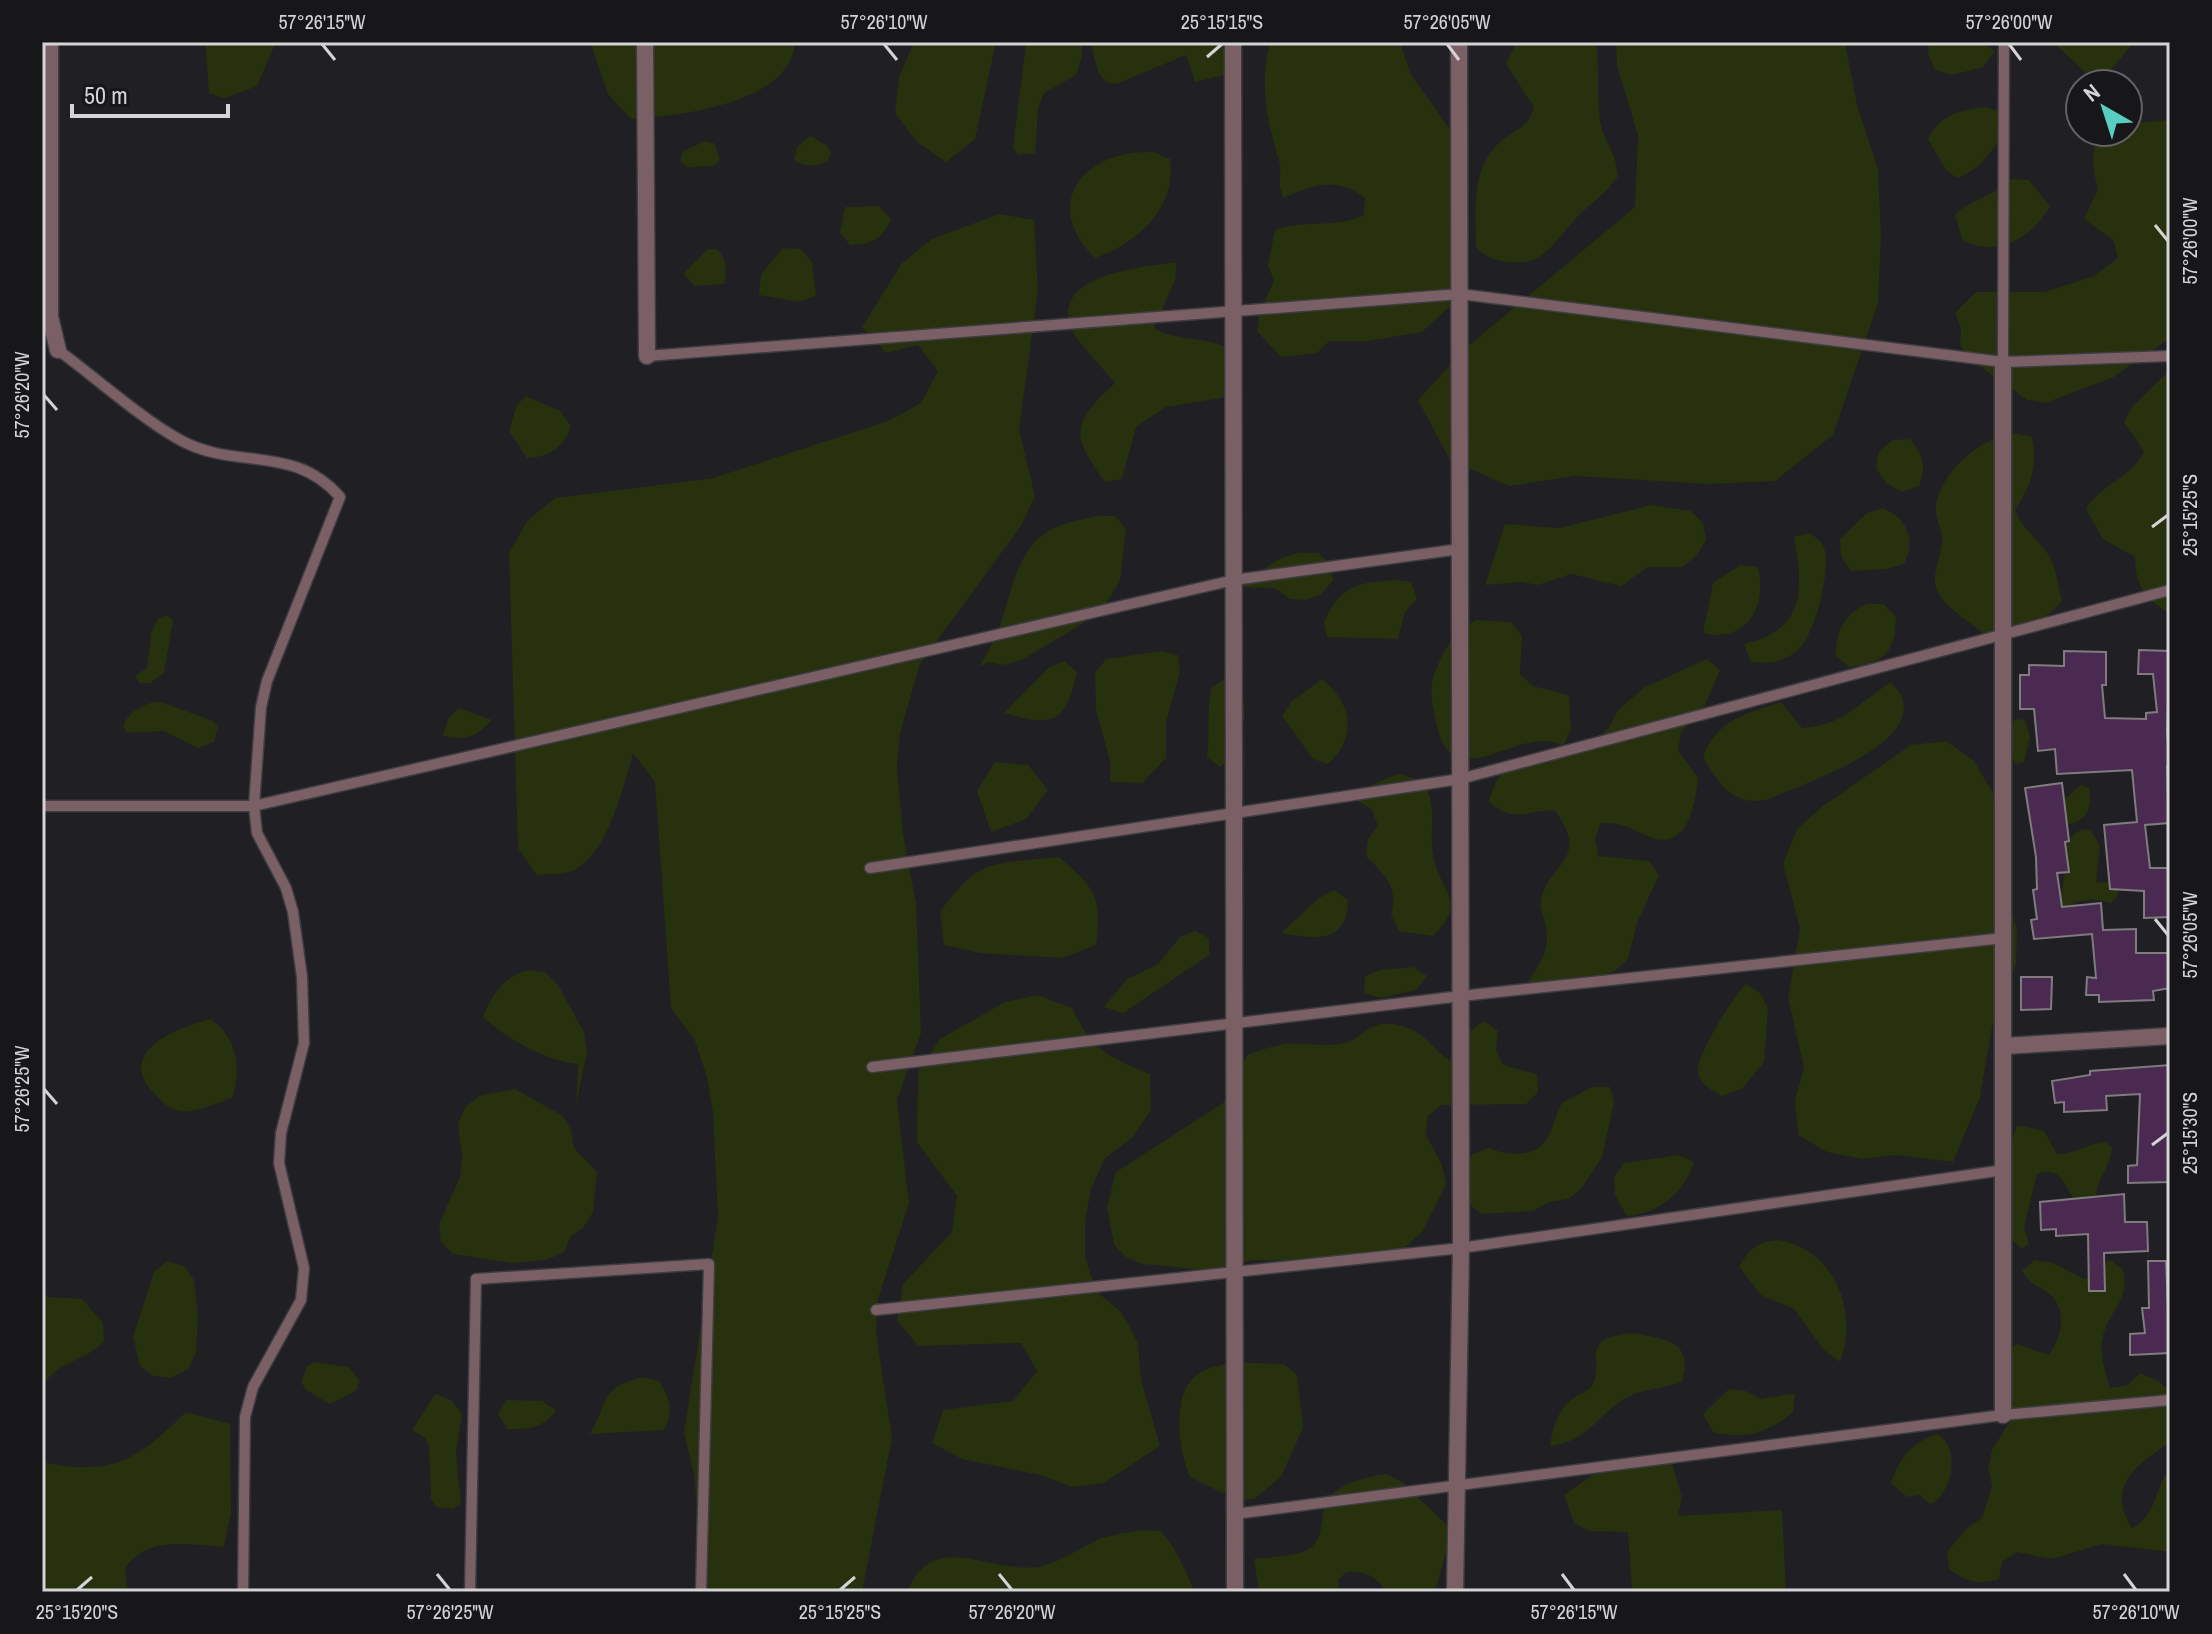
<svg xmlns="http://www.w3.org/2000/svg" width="2212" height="1634" viewBox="0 0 2212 1634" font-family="'Archivo Narrow',sans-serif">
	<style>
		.green { fill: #27310d }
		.building { fill: #4b2a51; stroke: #7f7b7f; stroke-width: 2 }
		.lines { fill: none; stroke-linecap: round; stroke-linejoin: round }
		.lane-casing { stroke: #3d3c40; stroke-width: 13 }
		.street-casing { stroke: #3d3c40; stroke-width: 19 }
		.lane { stroke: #7a6065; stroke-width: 10 }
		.street { stroke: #7a6065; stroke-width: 16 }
		.ticks { fill: none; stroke: #d4d4d6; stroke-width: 3 }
		.neatline { fill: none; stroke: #d4d4d6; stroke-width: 3 }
		.ticks-label { font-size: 20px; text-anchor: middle; fill: #d4d4d6 }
	</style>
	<rect width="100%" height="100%" fill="#201f23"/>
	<g class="green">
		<polygon points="205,42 276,42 257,86 225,98 209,93"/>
		<path d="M590 42H795C791 104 679 116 631 119L608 94Z"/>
		<polygon points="914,42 996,42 975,139 946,162 917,142 895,113 899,77"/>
		<polygon points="1026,42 1082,42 1082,57 1076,75 1044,93 1038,109 1035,153 1018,155 1013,148"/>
		<path d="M1091 42H1235L1227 74 1195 82 1186 55 1116 84C1095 83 1096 59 1091 42Z"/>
		<path d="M1270 42H1400L1410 73 1453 134 1461 296 1422 332 1368 341H1329L1317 353 1281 357 1257 331 1260 312 1274 281 1268 265 1275 230C1304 219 1336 229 1364 215L1365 198C1337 176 1313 185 1283 198 1276 179 1283 173 1279 161 1267 120 1259 85 1270 42Z"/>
		<path d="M1517 42H1596C1600 67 1596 110 1602 129 1608 148 1616 153 1618 176 1607 193 1592 202 1578 216 1556 239 1545 267 1509 262 1493 260 1487 258 1476 247 1476 210 1470 168 1501 141 1518 127 1526 130 1534 107L1506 64Z"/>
		<polygon points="1616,42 1845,42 1857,105 1878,169 1881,236 1878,303 1833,435 1775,481 1708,484 1575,476 1509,486 1450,460 1418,400 1467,347 1635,207 1638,135 1617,66"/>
		<polygon points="1929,42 1980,42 1995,51 1983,67 1952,75 1935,70 1928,53"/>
		<polygon points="2053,42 2134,42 2104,78 2086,73"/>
		<path d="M1983 107 2001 111 2005 128C1994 150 1980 170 1957 178L1946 170 1928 139C1940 115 1958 111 1983 107Z"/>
		<path d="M2170 120V338L2112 378 2045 403 2027 400 1970 359 1960 345 1961 328 1955 313 1976 292H2044L2092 277 2118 258 2114 241 2084 219 2098 189C2093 173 2089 145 2102 132H2128V124Z"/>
		<path d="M810 136 826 145 831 152 828 161C816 167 807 167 794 161L797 147Z"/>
		<polygon points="705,141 714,143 720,160 714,166 686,167 680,161 682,152"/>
		<path d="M1153 152 1170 159C1178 206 1137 244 1095 258 1039 203 1085 149 1153 152Z"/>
		<path d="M2012 179 2029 180 2050 206C2034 237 1994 260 1962 239L1955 214C1973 199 1996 195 2012 179Z"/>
		<path d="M879 206 891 219C882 240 872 244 850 245L840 232 845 207Z"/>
		<path d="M999 214 1034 220 1038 290 1019 429 1035 496 1021 526 920 664 900 733 897 767 903 834 916 903 921 1033 897 1100 909 1203 878 1299 876 1333 892 1437 862 1592H707L693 1470 684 1432 718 1217 713 1113 707 1077 695 1041 671 1008 655 782 633 753C624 786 606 861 569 872 559 874 547 874 537 875L518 848 509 553 527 521 555 498 713 478 888 421 921 403 938 371 918 345 886 353 862 327 902 263 932 239Z"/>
		<polygon points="783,248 801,249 812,262 816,296 800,302 759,295 761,274"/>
		<path d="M708 249H717C726 259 728 270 724 284L695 286 683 274Z"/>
		<path d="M1177 262 1175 280 1154 328C1180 343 1210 335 1236 352L1241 372 1240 390 1221 398 1166 407 1136 427 1122 479 1105 482C1070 433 1072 423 1115 383 1105 370 1072 338 1069 323 1057 273 1145 267 1177 262Z"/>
		<path d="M2170 370V613C2145 600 2135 585 2135 557L2103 539 2086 509C2101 483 2133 478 2144 451L2124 422 2132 407Z"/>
		<path d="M526 396 560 411 571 426C563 448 550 457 527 458L509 431 517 405Z"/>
		<path d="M2013 433 2032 437C2038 465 2032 485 2015 509 2022 529 2034 535 2046 551 2056 565 2058 585 2062 601 2041 626 2016 631 1985 635 1972 623 1947 609 1939 594 1928 576 1942 559 1942 540 1942 529 1934 515 1936 504 1943 469 1980 439 2013 433Z"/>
		<path d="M1910 439C1923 456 1927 466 1919 486L1902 492 1886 483 1876 468 1879 451 1893 440Z"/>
		<polygon points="1651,505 1691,511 1703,523 1706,540 1696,556 1682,567 1648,567 1621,586 1571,574 1538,585 1521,582 1485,585 1505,524 1560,528"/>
		<path d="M1883 508C1908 519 1916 540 1904 564L1887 569 1851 571 1841 556 1840 539 1867 513Z"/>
		<path d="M1097 516H1115L1126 529 1120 581 1100 613 1022 660 1003 665 988 662 979 667C985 656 992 645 997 634 1010 601 1013 557 1044 534 1059 523 1080 520 1097 516Z"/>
		<path d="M1810 533C1815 537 1821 541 1824 547 1832 568 1815 634 1799 649 1785 662 1769 664 1751 662L1744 644C1805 631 1804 588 1794 537Z"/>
		<polygon points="1299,553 1318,553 1331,564 1333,581 1321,594 1306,600 1290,599 1275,588 1236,587 1281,558"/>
		<path d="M1740 565 1758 567C1768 605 1747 644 1703 633L1713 583Z"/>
		<path d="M1394 580 1411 582 1417 599 1405 612 1398 639 1327 637 1324 621C1342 585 1356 583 1394 580Z"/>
		<path d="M1867 604H1883L1896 616C1895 654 1885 662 1849 667L1836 656C1836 631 1843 615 1867 604Z"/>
		<polygon points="167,615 173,621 164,673 150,683 140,683 135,676 147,668 151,633 158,618"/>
		<path d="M1476 620 1511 622 1522 636 1520 674 1533 686 1569 695 1571 729 1564 745 1597 740 1610 726 1618 710 1645 687 1707 659 1720 670 1705 705 1681 732 1678 750 1698 778C1695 804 1688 852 1650 837 1631 829 1623 822 1601 823L1595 838 1598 856 1649 861 1659 875 1637 923 1628 959 1615 971 1548 994 1526 985C1540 963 1552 949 1545 923 1543 915 1539 906 1541 899 1549 863 1591 859 1555 811 1525 809 1516 825 1489 802 1500 757 1526 759 1562 745 1520 723 1453 800 1437 726 1433 707 1428 690 1435 672 1445 648 1453 633 1476 620Z"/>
		<polygon points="1161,651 1178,655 1180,672 1166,722 1166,758 1142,783 1110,782 1110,761 1096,709 1095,673 1106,659"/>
		<path d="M1064 661 1077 672C1066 722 1055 728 1004 713L1048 668Z"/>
		<path d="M1226 678 1241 686C1249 716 1243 747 1220 767L1207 757C1210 734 1207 711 1211 688Z"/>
		<path d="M1322 679C1352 703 1358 737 1328 764L1313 759 1282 716 1292 701Z"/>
		<path d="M1891 682C1894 686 1901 693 1902 697 1920 747 1801 784 1769 799 1735 808 1719 785 1703 757 1717 719 1746 714 1781 702L1802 728C1846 725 1857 703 1891 682Z"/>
		<path d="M158 701 211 720 218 726 214 742 198 748 164 731 127 733 123 726C130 710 142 705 158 701Z"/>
		<path d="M459 708 492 720C476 737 466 741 443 736L448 719Z"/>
		<polygon points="2017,719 2025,720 2030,736 2024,762 2016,765 2008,747 2010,723"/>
		<polygon points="1946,741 1974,761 1993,793 1999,862 2017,930 2016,964 1992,1027 1980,1097 1953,1162 1895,1155 1862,1159 1827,1152 1798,1135 1795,1101 1804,1067 1788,998 1800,928 1783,864 1797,829 1823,806 1911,745"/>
		<polygon points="995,762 1028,765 1048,790 1026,819 991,832 977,791"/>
		<path d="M1397 774C1448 781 1426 824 1434 859 1442 894 1468 902 1433 936L1399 931 1391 915C1399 887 1385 875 1366 856L1368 839 1378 826 1372 810 1357 800 1367 787Z"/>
		<path d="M2081 785 2089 788C2093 808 2086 825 2062 824L2063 801Z"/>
		<path d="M2083 829 2091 830 2100 846 2096 882 2113 883 2119 888 2117 897 2111 903 2093 899 2075 902 2068 919 2055 904C2075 880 2052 841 2083 829Z"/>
		<path d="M1059 857C1095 888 1103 897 1096 945L1062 958 980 953 944 945 940 912C980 856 995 864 1059 857Z"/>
		<path d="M1334 890 1348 900C1347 945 1314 939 1281 933L1319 898Z"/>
		<polygon points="1195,931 1209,938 1209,955 1123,1013 1104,1007 1127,979 1158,964 1180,937"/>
		<polygon points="1413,967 1427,976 1416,990 1381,998 1364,993 1365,976 1380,970"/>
		<path d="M528 970 545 972 558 985 584 1032 587 1051 576 1105 578 1064C547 1061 506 1039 483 1017 492 994 504 976 528 970Z"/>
		<path d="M1746 984 1760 993 1768 1008 1764 1062 1742 1089 1722 1096C1711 1090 1698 1083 1698 1070 1697 1055 1734 995 1746 984Z"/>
		<path d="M1038 995 1072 1008C1093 1051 1107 1056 1150 1074L1151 1110 1132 1138 1105 1158 1091 1189 1085 1222V1257L1096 1291 1122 1313 1138 1343 1141 1380 1160 1446 1104 1483 1072 1487 1040 1475 962 1459 932 1443 943 1410 1013 1401 1037 1371 1021 1343 918 1346 897 1320 903 1284 952 1232 957 1196 917 1142 918 1072 940 1039 1005 1002Z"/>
		<path d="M211 1019C237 1038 242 1068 232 1098 218 1103 200 1111 184 1111 169 1111 163 1102 153 1092 115 1051 179 1027 211 1019Z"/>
		<path d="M1484 1021 1498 1031 1496 1049 1503 1065 1537 1074 1538 1092 1526 1104 1441 1105 1428 1116 1426 1135 1442 1165 1446 1184 1422 1232 1397 1255 1342 1261 1249 1260 1228 1272 1142 1264 1126 1257 1114 1245 1107 1206 1116 1172 1223 1103 1248 1054C1259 1051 1272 1046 1284 1044 1302 1042 1322 1047 1340 1044 1367 1040 1368 1013 1408 1028 1427 1034 1433 1051 1451 1061L1465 1049 1469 1032Z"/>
		<path d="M1592 1087H1610L1614 1103 1602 1157 1582 1188 1568 1199 1549 1202 1533 1211 1481 1214 1468 1203 1462 1168 1473 1154 1489 1148C1510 1157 1540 1158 1550 1133 1555 1122 1556 1113 1562 1103Z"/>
		<polygon points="515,1089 563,1116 571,1130 574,1148 597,1172 593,1212 583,1228 571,1236 564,1252 547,1260 512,1263 453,1254 441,1242 439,1224 460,1177 462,1158 458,1123 466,1106 481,1095"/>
		<path d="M2017 1125 2044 1131 2057 1154C2073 1155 2088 1143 2105 1142L2112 1147C2111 1167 2097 1177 2096 1198L2075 1200C2063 1185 2062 1166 2037 1174L2024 1227 2029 1244 2022 1249 2002 1231 2009 1149Z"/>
		<path d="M1678 1155 1694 1162C1684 1193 1660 1213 1627 1216L1615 1195 1614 1177 1624 1163Z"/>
		<path d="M1778 1240C1835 1249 1859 1312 1840 1362L1824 1350 1794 1309 1761 1295 1739 1267C1749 1249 1757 1242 1778 1240Z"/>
		<path d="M2109 1259 2123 1270C2130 1301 2110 1309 2103 1336 2098 1353 2106 1372 2110 1388L2128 1385 2140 1373 2158 1381 2170 1391V1442C2137 1465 2105 1486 2132 1528 2155 1515 2154 1496 2165 1475H2170V1552L2102 1544 2052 1559 2017 1552 2002 1562 1999 1579C1977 1585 1967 1582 1949 1569L1947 1552 1968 1527 1982 1518 1992 1486 1988 1468 1992 1450 2010 1421 1997 1388 2002 1354 2017 1344 2049 1355C2062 1336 2069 1307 2046 1291 2034 1284 2030 1283 2022 1271L2035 1260 2053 1263 2084 1279 2099 1272Z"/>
		<polygon points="167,1261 184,1266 194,1280 198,1317 196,1353 188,1369 171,1378 154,1376 140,1366 133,1337 154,1272"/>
		<path d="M42 1290 48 1297 82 1299 103 1323 104 1341C86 1362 53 1361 42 1389Z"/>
		<path d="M1633 1333C1665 1339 1695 1341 1682 1382 1664 1389 1645 1388 1628 1397 1596 1414 1591 1441 1550 1446 1553 1427 1558 1408 1575 1397 1581 1393 1587 1392 1591 1387 1608 1364 1574 1337 1633 1333Z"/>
		<polygon points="315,1362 349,1367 359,1380 357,1390 330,1404 306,1390 301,1382 307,1366"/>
		<path d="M1284 1364 1297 1375 1303 1428 1281 1477 1254 1499 1237 1500 1190 1477C1181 1456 1178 1433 1180 1410 1185 1355 1239 1363 1284 1364Z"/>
		<path d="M643 1377 659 1381C670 1400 674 1410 664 1430L590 1434C609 1403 599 1387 643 1377Z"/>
		<path d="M1729 1389 1746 1391 1761 1399 1795 1393 1793 1412C1769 1433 1744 1440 1713 1432L1703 1414Z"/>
		<polygon points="435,1394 451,1400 462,1414 456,1451 461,1504 453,1509 436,1507 431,1499 429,1445 425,1438 412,1430"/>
		<path d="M506 1400 542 1401 556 1410C543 1429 529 1429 507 1429L498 1414Z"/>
		<path d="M186 1412 230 1424 231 1512 224 1547C187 1545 147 1535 125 1569L127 1587 137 1592H42V1462C112 1477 137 1460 186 1412Z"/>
		<path d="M1937 1434C1961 1446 1953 1495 1930 1504L1920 1495 1907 1497 1891 1483C1899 1458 1912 1442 1937 1434Z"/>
		<polygon points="1639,1456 1672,1463 1682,1498 1678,1516 1782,1510 1786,1592 1632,1592 1628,1532 1589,1531 1574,1523 1564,1495 1605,1466"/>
		<path d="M1387 1474 1402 1482 1452 1530 1435 1592H1386C1375 1575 1365 1571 1346 1572L1338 1580 1340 1592H1259L1254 1559C1269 1557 1289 1557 1304 1551 1326 1542 1319 1520 1326 1503 1334 1484 1369 1476 1387 1474Z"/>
		<path d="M1142 1530 1160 1531C1176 1546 1185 1571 1195 1592H907C933 1528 986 1573 1037 1567 1057 1564 1080 1548 1099 1539 1112 1534 1128 1533 1142 1530Z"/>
	</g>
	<g class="building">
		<polygon points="2139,650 2170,651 2167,731 2170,766 2167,766 2169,823 2145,825 2150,868 2170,868 2170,917 2144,918 2144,891 2110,889 2104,825 2137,822 2132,770 2057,774 2055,749 2038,751 2034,709 2020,709 2020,675 2029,675 2029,665 2064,666 2064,651 2106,652 2106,685 2102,685 2105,718 2146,719 2146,713 2157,712 2153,674 2138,674"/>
		<polygon points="2062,783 2069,841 2065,842 2069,872 2057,873 2062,907 2101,903 2103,930 2136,929 2136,953 2170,953 2170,988 2153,991 2154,1000 2099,1002 2099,995 2086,995 2087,977 2096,978 2092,934 2034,939 2031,920 2037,919 2033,890 2037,889 2036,857 2025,788"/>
		<polygon points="2021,977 2052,977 2051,1009 2021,1010"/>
		<polygon points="2170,1065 2170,1182 2128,1183 2128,1166 2137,1165 2140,1094 2106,1096 2107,1110 2064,1112 2064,1102 2055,1103 2052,1081 2090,1075 2090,1071"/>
		<polygon points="2124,1194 2125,1222 2147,1222 2148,1251 2104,1253 2105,1291 2089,1291 2088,1234 2056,1236 2056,1229 2041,1230 2040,1202"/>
		<polygon points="2148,1261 2166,1261 2170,1353 2130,1355 2130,1334 2145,1333 2142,1308 2149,1308"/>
	</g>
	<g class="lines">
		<defs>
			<g id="lane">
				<path d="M58 350C95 377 144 421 182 441 237 470 294 444 340 497L267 681 261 707 254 806 257 833 286 888 293 912 302 977 304 1043 281 1133 279 1163 304 1268 301 1300 253 1387 245 1417 243 1592"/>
				<polyline points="647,356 1460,294 2003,362 2170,356"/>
				<polyline points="2003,362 2004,42"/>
				<polyline points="42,806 254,806 1234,580 1460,549"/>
				<polyline points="870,868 1460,779 2170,590"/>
				<polyline points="872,1067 1461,996 2004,938"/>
				<polyline points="876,1310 1461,1248 2004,1170"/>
				<polyline points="1235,1514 2003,1415 2170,1400"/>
				<polyline points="470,1592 476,1279 709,1264 701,1592"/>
			</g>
			<g id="street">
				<polyline points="50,42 50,317 58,350"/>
				<polyline points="645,42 647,356"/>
				<polyline points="1233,42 1235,1592"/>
				<polyline points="2004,1046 2170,1036"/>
				<polyline points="2003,1415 2003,362"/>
				<polyline points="1455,1592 1461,1248 1459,42"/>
			</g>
		</defs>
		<use href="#lane" class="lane-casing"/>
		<use href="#street" class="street-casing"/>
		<use href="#lane" class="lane"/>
		<use href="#street" class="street"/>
	</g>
	<path class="ticks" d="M322 44 335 60M884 44 897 60M1447 44 1459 60M2009 44 2021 60M1207 57 1222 44M2155 225 2168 241M44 395 57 410M2152 527 2168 515M2155 919 2168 935M44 1089 57 1104M2152 1145 2168 1133M437 1574 450 1590M999 1574 1012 1590M1562 1574 1574 1590M2124 1574 2136 1590M77 1590 92 1577M840 1590 855 1577"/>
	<rect width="2212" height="1634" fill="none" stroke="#171619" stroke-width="88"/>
	<g transform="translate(2104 108) rotate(321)"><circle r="38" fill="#171619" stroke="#636265" stroke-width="2"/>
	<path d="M0-6L14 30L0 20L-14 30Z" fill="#57cec1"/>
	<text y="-12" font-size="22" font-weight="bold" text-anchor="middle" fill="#d4d4d6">N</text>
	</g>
	<path d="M72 104v12h156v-12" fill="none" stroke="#d4d4d6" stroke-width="4"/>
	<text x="84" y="104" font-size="24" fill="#d4d4d6" stroke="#171619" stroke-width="6" paint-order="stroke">50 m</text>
	<rect x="44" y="44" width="2124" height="1546" class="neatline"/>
	<g class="ticks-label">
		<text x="322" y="29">57°26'15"W</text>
		<text x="884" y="29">57°26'10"W</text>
		<text x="1222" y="29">25°15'15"S</text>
		<text x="1447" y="29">57°26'05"W</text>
		<text x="2009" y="29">57°26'00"W</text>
		<text transform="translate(2190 241) rotate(-90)" y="7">57°26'00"W</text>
		<text transform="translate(22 395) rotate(-90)" y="7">57°26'20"W</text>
		<text transform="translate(2190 515) rotate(-90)" y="7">25°15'25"S</text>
		<text transform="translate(2190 935) rotate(-90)" y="7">57°26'05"W</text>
		<text transform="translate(22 1089) rotate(-90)" y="7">57°26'25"W</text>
		<text transform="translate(2190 1133) rotate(-90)" y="7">25°15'30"S</text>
		<text x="77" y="1619">25°15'20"S</text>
		<text x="450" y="1619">57°26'25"W</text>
		<text x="840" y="1619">25°15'25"S</text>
		<text x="1012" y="1619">57°26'20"W</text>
		<text x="1574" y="1619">57°26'15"W</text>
		<text x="2136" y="1619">57°26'10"W</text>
	</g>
</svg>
